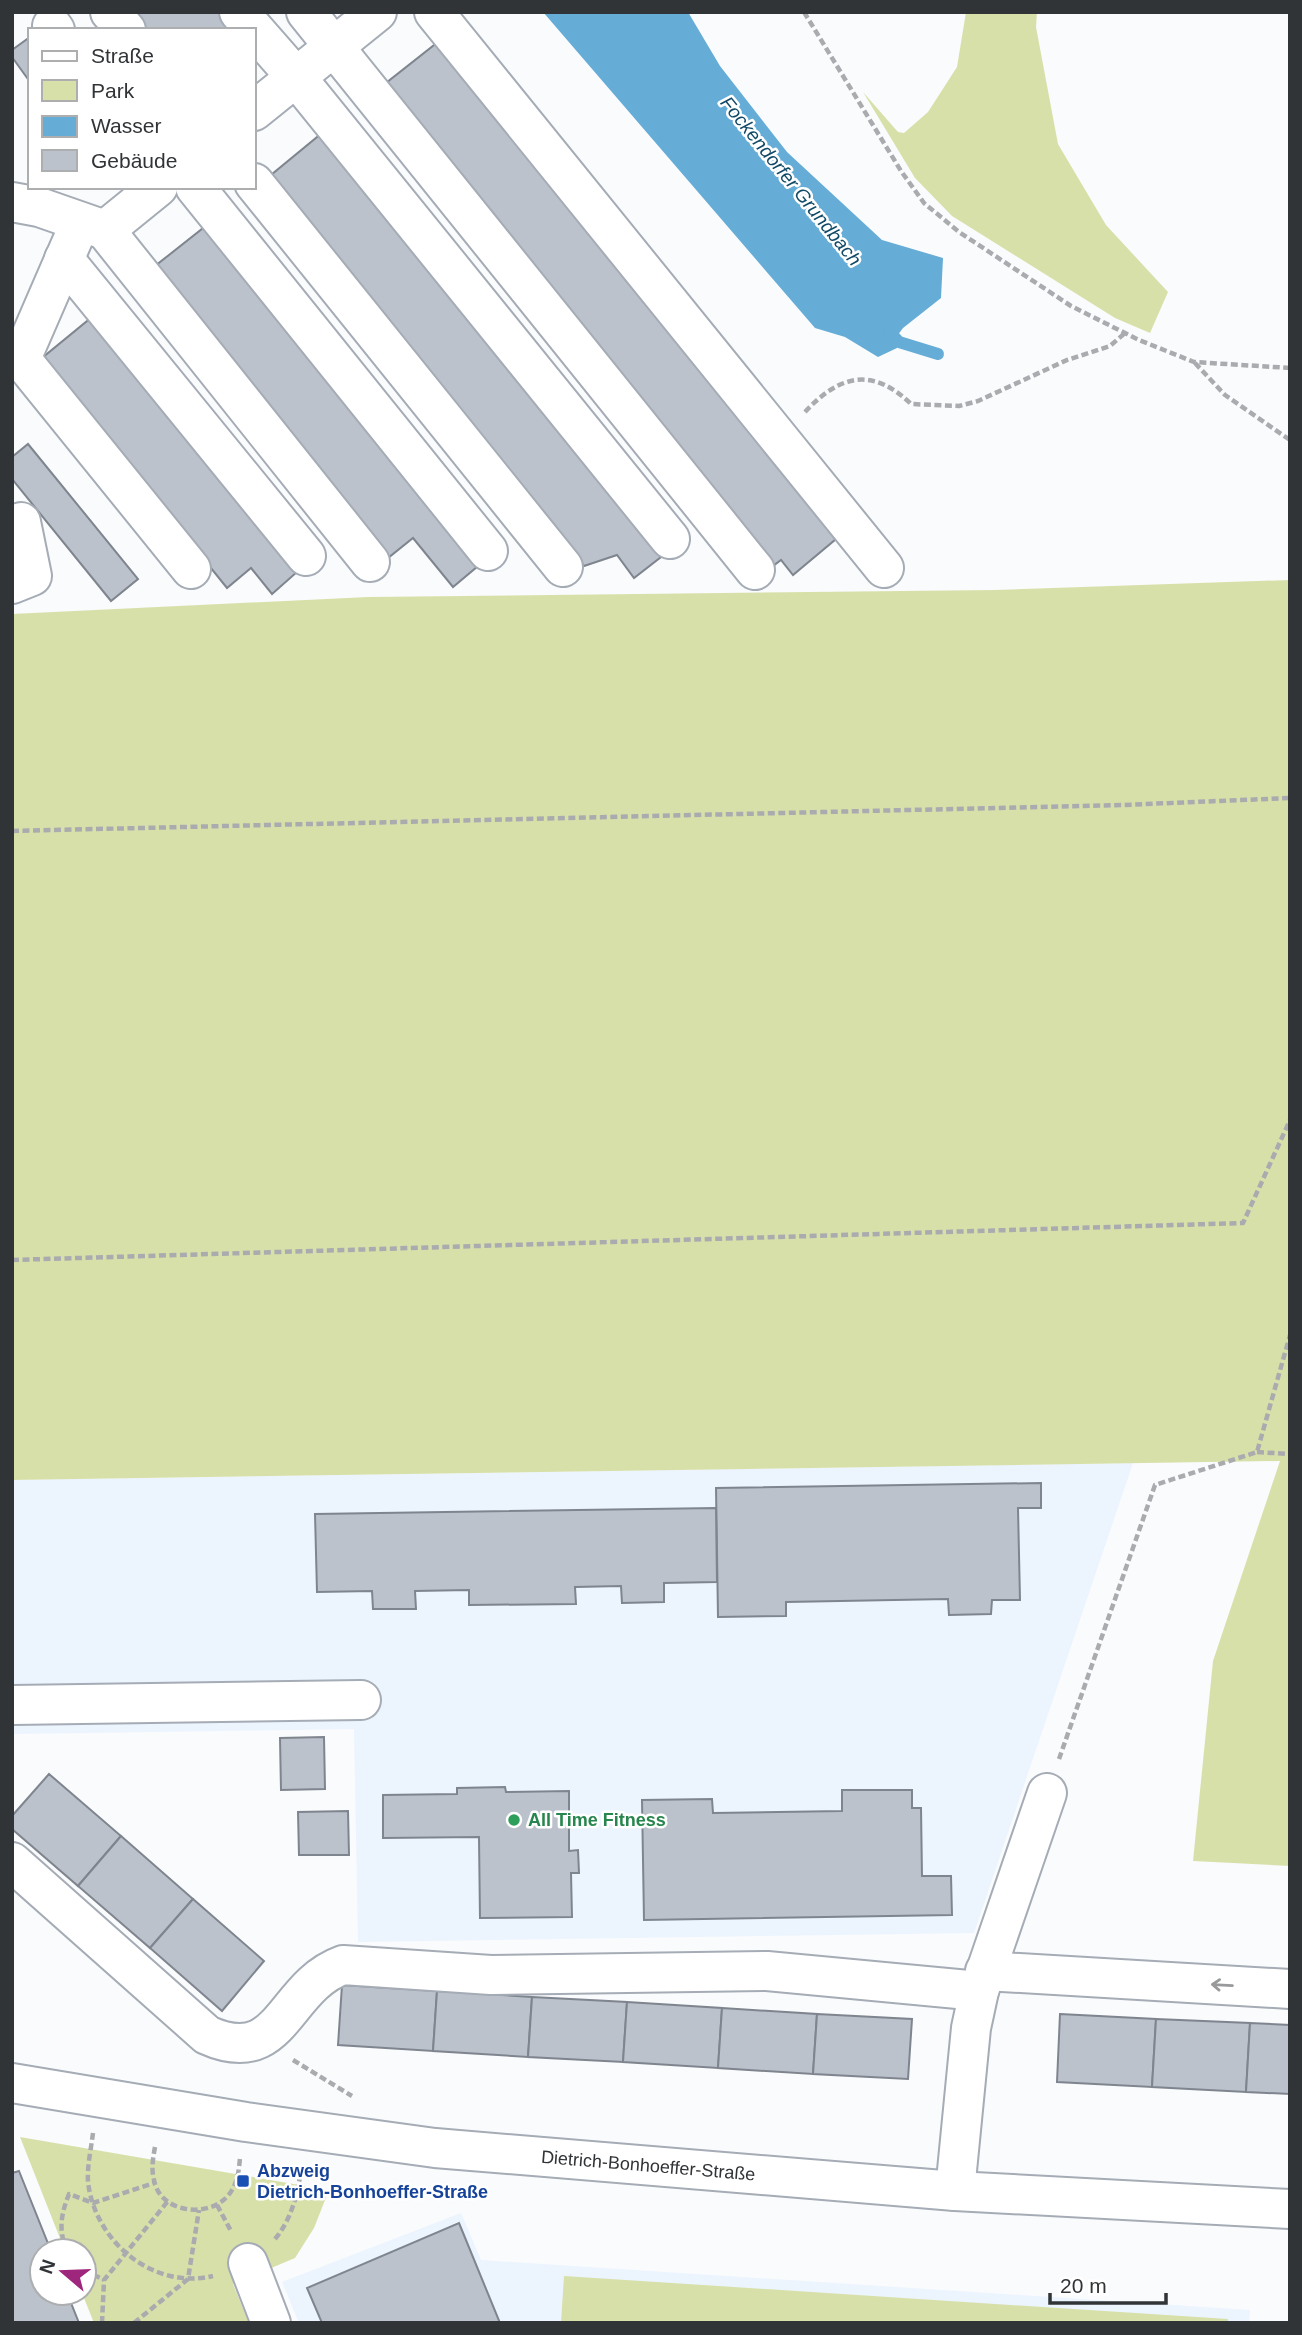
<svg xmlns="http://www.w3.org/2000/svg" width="1302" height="2335" viewBox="0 0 1302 2335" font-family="Helvetica,sans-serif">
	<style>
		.built { fill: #ecf4fe }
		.green { fill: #d8e0aa }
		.water { fill: #65acd6 }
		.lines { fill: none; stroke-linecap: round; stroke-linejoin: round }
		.stream { stroke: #65acd6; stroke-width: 12 }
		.building { fill: #bbc2cc; stroke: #7f858e; stroke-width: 2 }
		.minor-casing { stroke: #a5acb5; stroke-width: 42 }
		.path { stroke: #a9abae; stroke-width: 4.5; stroke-dasharray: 7 3.5; stroke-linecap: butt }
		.minor { stroke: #fff; stroke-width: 38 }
		.oneway { stroke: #989a9b }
		.leisure-dot { fill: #2e9e5b; stroke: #fff; stroke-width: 2.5 }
		.transit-dot { fill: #1a4fb4; stroke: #fff; stroke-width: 2.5 }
		.labels { text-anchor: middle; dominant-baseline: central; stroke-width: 5; stroke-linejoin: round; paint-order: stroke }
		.leisure-label { font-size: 18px; font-weight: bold; fill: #27864d; stroke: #fff; text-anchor: start }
		.street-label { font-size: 18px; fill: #313437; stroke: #fff }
		.transit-label { font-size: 18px; font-weight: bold; fill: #164399; stroke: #fff; text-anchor: start }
		.water-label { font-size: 19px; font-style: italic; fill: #114a67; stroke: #fff }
	</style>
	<rect width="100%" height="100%" fill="#fafbfd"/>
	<g class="built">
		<polygon points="1133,1463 974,1933 358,1942 354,1729 12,1734 12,1480"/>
		<polygon points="461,2213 481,2260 1250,2310 1249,2323 299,2323 282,2282"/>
	</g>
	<g class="green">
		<polygon points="966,12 1037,12 1036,27 1058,144 1106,225 1168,292 1150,333 1115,318 952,216 915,178 863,92 898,132 904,133 928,112 957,67"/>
		<polygon points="1290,580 1290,1866 1193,1861 1213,1661 1280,1461 12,1480 12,614 368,597 995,590"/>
		<polygon points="20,2137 329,2190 314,2228 295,2258 233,2284 249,2323 94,2323 82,2293 84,2251 65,2251"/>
		<polygon points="564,2276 1228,2319 1228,2323 561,2323"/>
	</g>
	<polygon class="water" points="543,12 688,12 720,66 787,152 882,240 943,258 941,298 903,328 897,336 897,348 878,357 845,337 815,328"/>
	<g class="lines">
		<polyline class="stream" points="889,331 899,342 938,354"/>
	</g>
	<g class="building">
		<polygon points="131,12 220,12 235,30 147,30"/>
		<polygon points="30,37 30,82 12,57 12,50"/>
		<polygon points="438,42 836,539 793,575 781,560 773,566 386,83"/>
		<polygon points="322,133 661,557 634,578 617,555 584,566 271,175"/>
		<polygon points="207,225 478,566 453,587 413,538 388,558 155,266"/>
		<polygon points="92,317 297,572 272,594 251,568 227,588 42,358"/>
		<polygon points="28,444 138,579 111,601 12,479 12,457"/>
		<polygon points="1041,1483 1041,1508 1018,1508 1020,1600 992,1600 991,1614 949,1615 948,1599 786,1602 786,1616 718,1617 716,1488"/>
		<polygon points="716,1508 717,1582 664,1583 664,1602 622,1603 621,1586 575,1587 576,1604 469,1605 469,1590 415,1591 416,1609 373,1609 372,1591 317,1592 315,1514"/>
		<polygon points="324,1737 325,1789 281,1790 280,1738"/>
		<polygon points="49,1774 121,1836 78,1886 12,1829 12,1816"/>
		<polygon points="505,1787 506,1792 569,1791 569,1851 578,1850 579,1873 571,1873 572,1917 480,1918 479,1837 383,1838 383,1795 457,1794 457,1788"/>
		<polygon points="842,1790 912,1790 912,1808 921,1808 922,1876 951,1876 952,1915 644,1920 642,1800 712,1799 713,1813 842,1811"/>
		<polygon points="348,1811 349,1855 299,1855 298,1812"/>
		<polygon points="121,1836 193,1899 150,1948 78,1886"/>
		<polygon points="193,1899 264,1961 222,2011 150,1948"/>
		<polygon points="342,1985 437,1991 433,2051 338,2045"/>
		<polygon points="437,1991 532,1997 528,2057 433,2051"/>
		<polygon points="532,1997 627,2002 623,2062 528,2057"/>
		<polygon points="627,2002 722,2008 718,2068 623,2062"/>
		<polygon points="722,2008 817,2014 813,2074 718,2068"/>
		<polygon points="817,2014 912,2019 908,2079 813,2074"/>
		<polygon points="1060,2014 1156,2019 1152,2087 1057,2082"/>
		<polygon points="1156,2019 1250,2023 1246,2092 1152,2087"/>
		<polygon points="1250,2023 1290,2025 1290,2094 1246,2092"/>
		<polygon points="19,2171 51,2251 42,2251 42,2293 67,2293 79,2323 12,2323 12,2173"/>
		<polygon points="459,2223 500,2323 322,2323 307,2288"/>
	</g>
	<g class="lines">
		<defs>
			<g id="minor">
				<polyline points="110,12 126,30"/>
				<polyline points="239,12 296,77 670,539"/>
				<polyline points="306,12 755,570"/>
				<polyline points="434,12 884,568"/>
				<polyline points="52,26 55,30"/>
				<polyline points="254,111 377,12"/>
				<polyline points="254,183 563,567"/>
				<polyline points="195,187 488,551"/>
				<polyline points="12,202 39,207 105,230 158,187"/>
				<polyline points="80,223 21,359 191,569"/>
				<polyline points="105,230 370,562"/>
				<polyline points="64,259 306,556"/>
				<polyline points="12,584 32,576 21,522"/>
				<polyline points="12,1705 361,1700"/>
				<path d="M12 1862 207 2035C283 2069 282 1987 343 1965L491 1975 767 1971 979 1991"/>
				<polyline points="985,1971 1290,1989"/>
				<path id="s1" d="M12 2083 246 2122 435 2148 955 2191 1290 2209"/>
				<polyline points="955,2191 971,2028 979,1991 1047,1793"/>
				<polyline points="248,2263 271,2323"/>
			</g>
		</defs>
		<use href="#minor" class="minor-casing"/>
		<g class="path">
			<polyline points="804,12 901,171 924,203 959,232 1071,306 1139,340 1194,362 1290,368"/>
			<polyline points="1195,363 1225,395 1290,440"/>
			<path d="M805 412C840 374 873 367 911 404L959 406 978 401 1067 360 1110 346 1125 333"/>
			<polyline points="12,831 1123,805 1290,798"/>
			<polyline points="12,1260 1243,1223 1290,1120"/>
			<polyline points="1257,1452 1290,1454"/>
			<polyline points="1059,1759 1155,1485 1257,1452 1290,1335"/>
			<polyline points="293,2060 352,2096"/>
			<path d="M93 2133C91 2149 87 2167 88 2182 95 2242 153 2290 213 2276"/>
			<path d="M155 2147C153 2158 151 2169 154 2180 160 2215 215 2220 232 2190 238 2180 239 2169 240 2158"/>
			<polyline points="217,2205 231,2231"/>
			<path d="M275 2239C291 2220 298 2194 301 2169"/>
			<path d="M67 2251C58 2230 61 2214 69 2194L93 2203 154 2183"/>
			<polyline points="84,2270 104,2280"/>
			<polyline points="102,2323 104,2280 168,2201"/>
			<polyline points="134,2323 188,2279 199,2210"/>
		</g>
		<use href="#minor" class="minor"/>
	</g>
	<defs><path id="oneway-shaft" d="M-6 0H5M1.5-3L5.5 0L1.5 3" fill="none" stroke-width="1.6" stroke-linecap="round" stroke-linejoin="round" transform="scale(1.75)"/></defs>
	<use class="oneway" href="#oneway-shaft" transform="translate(1222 1985) rotate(-177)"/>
	<circle class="leisure-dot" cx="514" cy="1820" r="7"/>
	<rect class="transit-dot" x="236" y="2174" width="14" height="14" rx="3.5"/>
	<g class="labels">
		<g class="leisure-label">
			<text x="528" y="1820">All Time Fitness</text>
		</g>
		<g class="street-label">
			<text stroke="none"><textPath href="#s1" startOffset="642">Dietrich-Bonhoeffer-Straße</textPath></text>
		</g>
		<g class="transit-label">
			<text x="257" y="2171">Abzweig<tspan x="257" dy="21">Dietrich-Bonhoeffer-Straße</tspan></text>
		</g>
		<g class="water-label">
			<text transform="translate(791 181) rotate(51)">Fockendorfer Grundbach</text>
		</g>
	</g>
	<rect width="1302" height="2335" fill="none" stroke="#313437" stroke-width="28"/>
	<rect x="28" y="28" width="228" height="161" fill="#ffffff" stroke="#adaeaf" stroke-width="2"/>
	<rect x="42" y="51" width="35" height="10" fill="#ffffff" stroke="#adaeaf" stroke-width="2"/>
	<text x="91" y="63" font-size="21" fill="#313437">Straße</text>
	<rect x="42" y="80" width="35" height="21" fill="#d8e0aa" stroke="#adaeaf" stroke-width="2"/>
	<text x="91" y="98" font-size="21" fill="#313437">Park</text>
	<rect x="42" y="116" width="35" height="21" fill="#65acd6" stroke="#adaeaf" stroke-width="2"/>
	<text x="91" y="133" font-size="21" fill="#313437">Wasser</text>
	<rect x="42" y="150" width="35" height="21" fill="#bbc2cc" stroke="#adaeaf" stroke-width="2"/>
	<text x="91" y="168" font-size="21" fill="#313437">Gebäude</text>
	<g transform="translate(63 2272) rotate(289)"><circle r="33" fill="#ffffff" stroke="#adaeaf" stroke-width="2"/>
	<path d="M0-5L12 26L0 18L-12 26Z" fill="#9f267d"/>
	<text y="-10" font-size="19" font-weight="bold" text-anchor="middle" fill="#313437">N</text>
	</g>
	<path d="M1050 2293v10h116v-10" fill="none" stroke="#313437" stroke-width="3.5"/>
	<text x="1060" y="2293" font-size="21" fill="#313437" stroke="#ffffff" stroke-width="5" paint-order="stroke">20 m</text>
</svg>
